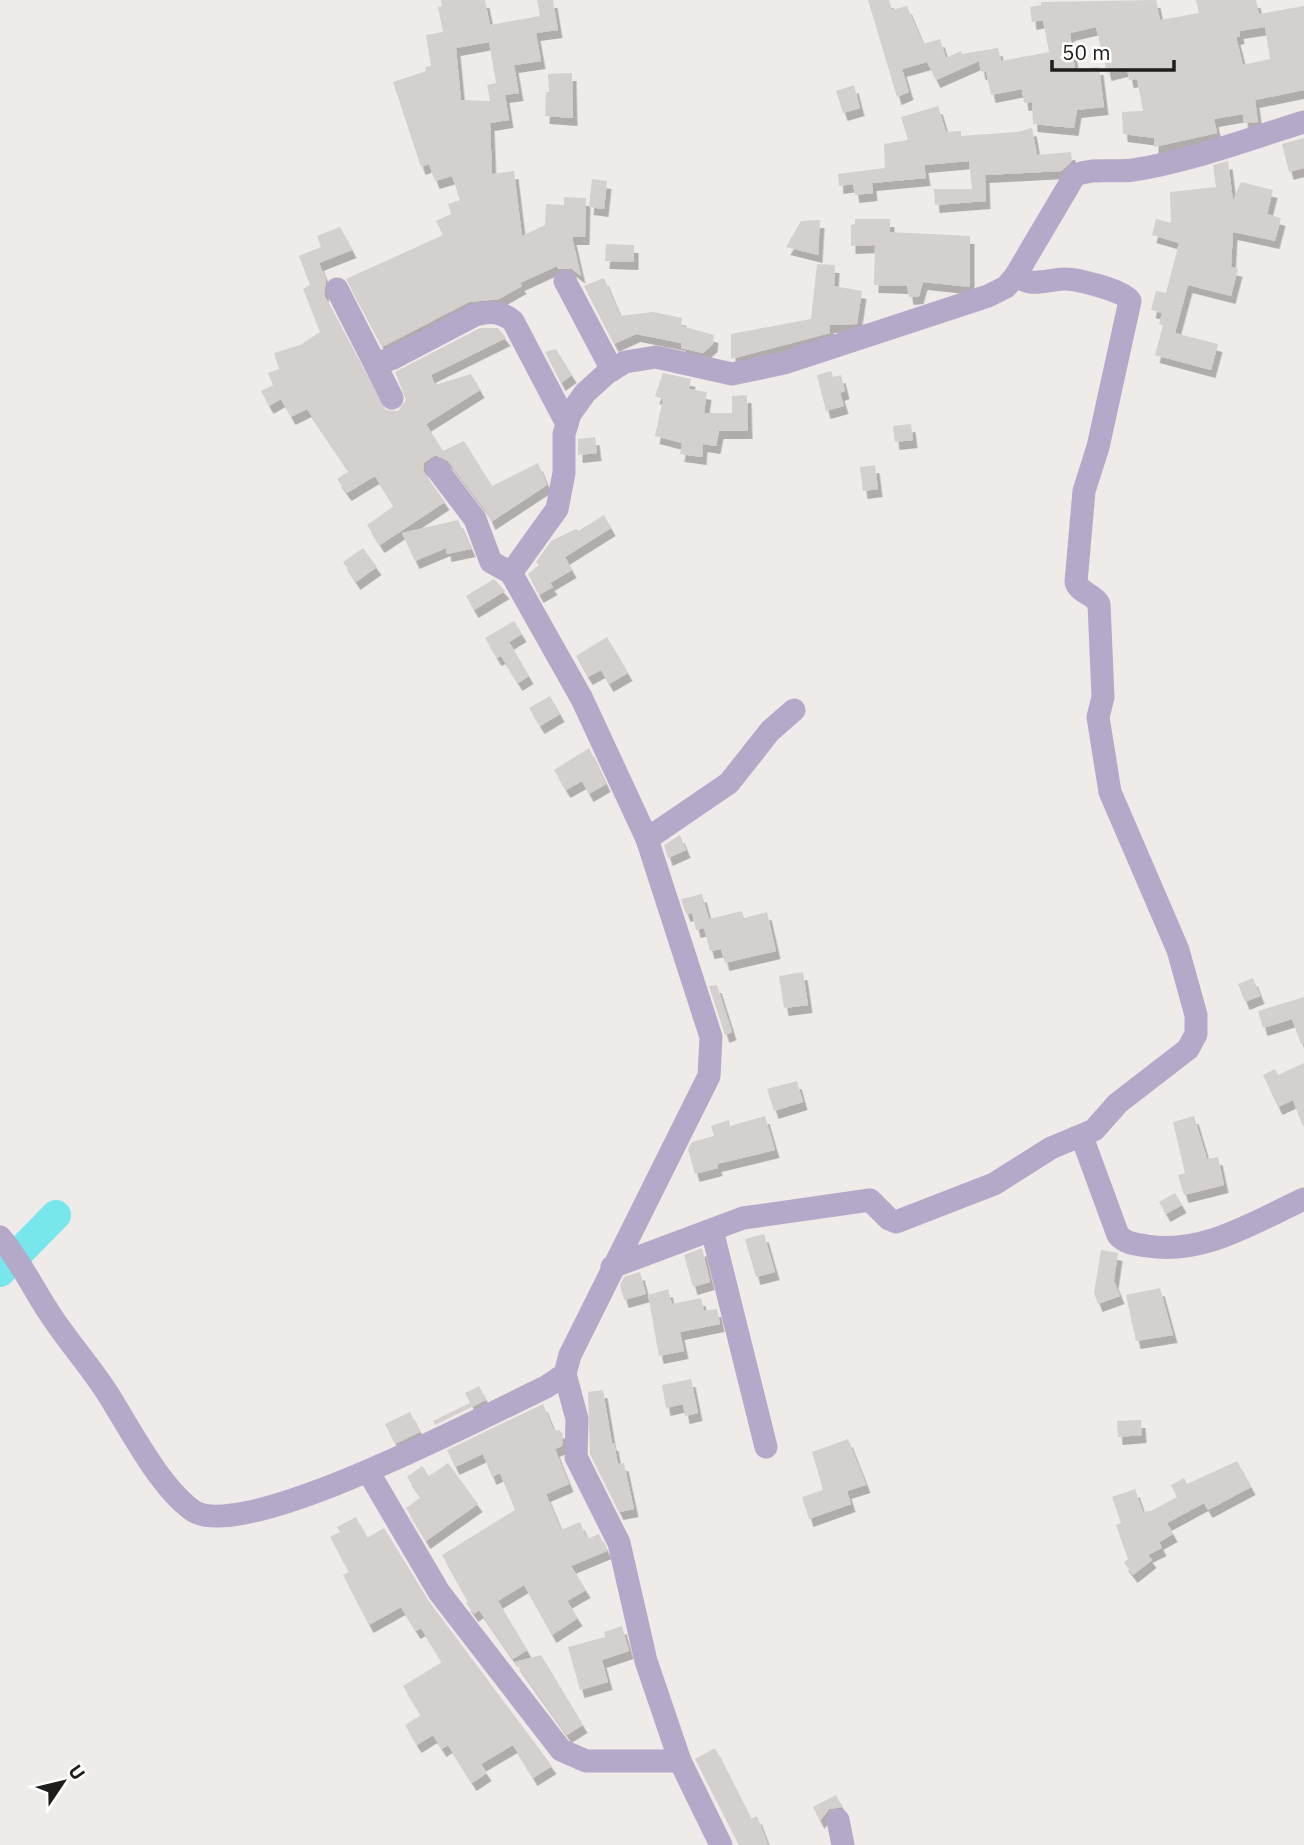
<svg xmlns="http://www.w3.org/2000/svg" width="1304" height="1845" viewBox="0 0 1304 1845" font-family="'IBM Plex Sans',sans-serif">
	<style>
		.lines { fill: none; stroke-linecap: round; stroke-linejoin: round }
		.river { stroke: #77e7eb; stroke-width: 30 }
		.building { fill: #d3d0cd; fill-rule: evenodd; filter: url(#shadow) }
		.minor { stroke: #b5a9c9; stroke-width: 23 }
	</style>
	<defs>
		<filter id="shadow"><feDropShadow dx="4.5" dy="8" stdDeviation="0" flood-color="#0004"/></filter>
	</defs>
	<rect width="100%" height="100%" fill="#efebe9"/>
	<g class="lines">
		<polyline class="river" points="0,1272 56,1215"/>
	</g>
	<g class="building">
		<path d="M441 0H485L490 25 540 16 537 0H553L558 30 536 33 541 61 514 65 519 93 505 95 509 120 490 123 492 174 514 171 522 236 545 225 546 204 564 205V197L586 198 585 237H572L581 276 572 269H558L557 266 520 283 522 286 499 299 469 302 382 347 346 279 443 235 436 221 451 214 448 204 460 200 452 176 435 181 429 164 421 167 393 82 426 71 425 67 431 66 426 35 443 32 438 7 442 6ZM489 42 496 83 487 85 490 101 461 100 456 48Z"/>
		<path d="M868 0H889L892 10 907 6 923 44 940 39 946 58 961 51 962 54 998 48 1001 61 1049 52 1043 20 1032 22 1030 7 1041 5V2L1156 0 1160 20 1199 13 1196 0H1256L1259 14 1304 6V90L1255 100 1258 122 1244 123 1243 114 1214 119 1217 133 1154 147V138L1123 134 1122 112 1143 111 1137 79 1129 80 1127 68 1107 73 1096 27 1070 33 1075 69 1099 67 1104 107 1077 110 1074 128 1033 124 1032 102 1024 103 1022 89 991 95 986 71 981 72 979 61 936 80 927 62 902 69 909 92 897 97ZM1265 27 1270 59 1243 65 1236 37 1240 36 1239 31Z"/>
		<polygon points="572,73 573,118 545,116 546,92 549,92 548,74"/>
		<polygon points="854,85 860,108 843,113 836,91"/>
		<polygon points="938,106 946,132 961,131 961,136 1017,132 1032,128 1037,155 1071,152 1072,161 1061,171 985,175 986,201 935,205 934,189 972,189 969,161 924,165 926,178 872,183 873,193 855,195 853,184 839,186 838,174 885,168 884,144 908,140 901,117"/>
		<polygon points="1304,138 1304,168 1289,172 1282,144"/>
		<polygon points="1228,161 1233,201 1241,182 1273,190 1267,214 1281,218 1275,241 1233,232 1231,267 1238,269 1231,296 1188,285 1175,333 1218,344 1211,370 1155,355 1163,325 1159,324 1162,313 1151,310 1156,291 1166,293 1179,243 1152,235 1156,219 1171,223 1170,192 1216,187 1213,165"/>
		<polygon points="592,179 607,181 604,209 589,207"/>
		<polygon points="855,219 890,219 890,232 970,236 970,287 923,282 919,296 909,297 907,286 874,285 875,245 851,246 851,225 855,224"/>
		<polygon points="820,220 818,255 786,247 801,221"/>
		<polygon points="340,227 352,250 319,263 326,280 324,295 385,410 398,411 406,400 395,372 480,328 498,328 506,338 431,375 435,385 471,374 480,390 426,424 443,451 464,441 492,486 538,463 547,485 491,522 486,511 448,461 435,455 424,463 423,471 445,502 380,545 367,525 394,506 375,476 347,493 337,479 349,471 307,409 291,417 281,399 269,406 261,391 273,385 268,373 279,369 274,353 300,345 320,332 303,289 310,285 299,256 321,247 317,236"/>
		<polygon points="606,244 634,245 634,262 605,261"/>
		<polygon points="817,264 835,265 834,286 862,291 857,324 829,325 830,333 731,359 731,334 811,319"/>
		<polygon points="604,278 620,316 653,312 682,318 681,326 714,335 713,344 703,353 681,348 681,343 636,334 614,344 584,286"/>
		<polygon points="556,349 572,375 561,383 545,352"/>
		<polygon points="831,371 833,377 841,375 845,391 840,393 844,406 826,411 817,375"/>
		<polygon points="663,373 691,379 689,389 707,392 704,413 732,413 732,396 747,395 748,431 719,431 716,446 703,444 702,457 680,454 682,443 655,436 663,399 655,396"/>
		<polygon points="911,424 913,440 895,442 893,426"/>
		<polygon points="595,437 597,453 578,455 578,439"/>
		<polygon points="875,465 878,489 863,491 860,467"/>
		<polygon points="604,515 611,528 565,557 572,570 550,583 553,587 539,595 528,574 539,565 536,562 551,541 576,529 578,531"/>
		<polygon points="458,520 471,549 447,554 446,548 415,561 402,533"/>
		<polygon points="363,548 377,567 356,582 343,562"/>
		<polygon points="494,579 505,591 474,610 466,596"/>
		<polygon points="514,621 522,634 509,642 529,676 518,683 501,656 497,658 485,638"/>
		<polygon points="607,637 628,673 609,684 601,670 588,677 576,656"/>
		<polygon points="550,696 560,714 540,726 529,708"/>
		<polygon points="589,748 606,784 589,794 582,781 566,790 554,770"/>
		<polygon points="680,835 686,850 668,858 664,845"/>
		<polygon points="702,894 709,919 742,911 744,918 767,912 776,951 725,963 721,949 710,951 704,928 696,930 692,913 686,914 681,899"/>
		<polygon points="803,972 808,1005 784,1008 779,976"/>
		<polygon points="1253,978 1260,996 1245,1002 1238,984"/>
		<polygon points="717,985 732,1032 725,1035 709,986"/>
		<polygon points="1304,997 1304,1044 1301,1044 1292,1019 1263,1028 1258,1011"/>
		<polygon points="1304,1063 1304,1124 1302,1125 1293,1100 1278,1107 1263,1075 1275,1069 1278,1075"/>
		<polygon points="797,1081 803,1102 774,1111 767,1089"/>
		<polygon points="765,1116 775,1150 717,1164 718,1168 695,1174 688,1149 692,1142 714,1136 711,1126 729,1120 730,1126"/>
		<polygon points="1194,1116 1207,1159 1218,1157 1224,1185 1184,1195 1178,1175 1185,1173 1173,1122"/>
		<polygon points="1175,1193 1182,1205 1166,1214 1159,1202"/>
		<polygon points="764,1234 775,1272 756,1277 745,1239"/>
		<polygon points="702,1248 710,1282 693,1287 684,1255"/>
		<polygon points="1101,1250 1118,1253 1114,1281 1120,1296 1098,1304 1094,1293"/>
		<polygon points="640,1272 646,1294 624,1300 620,1285 624,1277"/>
		<polygon points="1160,1288 1173,1335 1136,1341 1126,1295"/>
		<polygon points="668,1289 672,1304 701,1298 704,1311 717,1309 720,1324 680,1332 684,1351 659,1356 648,1295"/>
		<polygon points="691,1379 698,1413 685,1416 683,1404 666,1408 662,1385"/>
		<polygon points="479,1386 486,1400 435,1425 433,1421 470,1403 465,1393"/>
		<polygon points="603,1390 612,1443 614,1443 618,1464 624,1463 634,1509 619,1512 590,1454 588,1392"/>
		<polygon points="543,1404 554,1431 559,1430 563,1434 562,1446 555,1449 569,1484 546,1494 561,1530 580,1522 587,1539 599,1534 607,1551 571,1566 586,1590 567,1601 578,1618 552,1635 524,1585 498,1601 527,1650 513,1659 479,1610 474,1614 466,1603 468,1602 442,1555 515,1510 500,1473 492,1477 483,1454 455,1467 447,1450"/>
		<polygon points="410,1412 420,1432 395,1444 385,1424"/>
		<polygon points="1141,1420 1142,1435 1118,1437 1117,1421"/>
		<polygon points="848,1439 866,1485 847,1491 851,1504 809,1519 802,1497 823,1490 812,1452"/>
		<polygon points="1237,1461 1251,1487 1208,1510 1204,1503 1167,1523 1173,1534 1159,1542 1162,1548 1148,1555 1152,1560 1133,1575 1124,1563 1128,1559 1116,1525 1121,1523 1112,1497 1135,1489 1143,1512 1151,1511 1177,1497 1171,1485 1184,1478 1187,1484"/>
		<polygon points="448,1463 478,1504 426,1541 406,1508 421,1497 407,1477 422,1466 429,1476"/>
		<polygon points="356,1517 367,1538 384,1528 428,1600 552,1766 533,1778 513,1745 481,1764 487,1773 472,1783 448,1745 442,1749 433,1735 417,1745 405,1725 421,1715 403,1686 442,1662 421,1628 416,1631 401,1607 369,1625 343,1575 349,1572 330,1537 340,1532 337,1527"/>
		<polygon points="622,1626 629,1651 602,1660 608,1682 580,1690 568,1647 605,1637 604,1632"/>
		<polygon points="541,1655 583,1725 567,1735 515,1662"/>
		<polygon points="715,1748 751,1819 757,1816 768,1845 739,1845 695,1759"/>
		<polygon points="836,1795 842,1807 829,1809 820,1821 813,1807"/>
	</g>
	<g class="lines">
		<g class="minor">
			<polyline points="565,281 612,370"/>
			<path d="M337 289 375 364 393 358 475 315C491 311 500 311 513 321L567 424"/>
			<polyline points="375,364 392,398"/>
			<polyline points="437,469 475,519 491,562 511,573"/>
			<polyline points="647,839 729,783 770,731 794,710"/>
			<path d="M1082 1137 1118 1235C1126 1244 1136 1244 1147 1246 1204 1255 1254 1222 1304 1199"/>
			<polyline points="712,1230 766,1447"/>
			<path d="M0 1237C21 1261 34 1291 52 1317 70 1344 91 1367 108 1394 130 1429 159 1486 192 1510 240 1546 490 1413 546 1387L565 1374 570 1355 709 1076 711 1037 647 839 582 699 511 573 557 509 564 473V434L570 414 585 393 607 373 625 362 656 357 732 374 784 363 988 296 1006 287 1016 275 1075 175C1095 167 1112 173 1133 170 1191 161 1248 139 1304 122"/>
			<path d="M612 1267 743 1218 870 1200 889 1219 896 1222 994 1184 1051 1148 1094 1130 1118 1103 1188 1049 1196 1034V1015L1178 950 1110 792 1098 717 1103 697 1099 604C1093 593 1080 594 1076 582L1084 491 1098 447 1130 301C1126 291 1075 278 1063 279 1046 280 1031 288 1016 275"/>
			<polyline points="565,1374 577,1419 576,1457 619,1543 646,1661 680,1761"/>
			<polyline points="369,1473 439,1592 561,1750 586,1761 680,1761 721,1845"/>
			<polyline points="838,1820 843,1845"/>
		</g>
	</g>
	<g transform="translate(63 1782) rotate(55)" stroke="#ffffff" stroke-width="5" paint-order="stroke">
	<path d="M0-5L12 26L0 18L-12 26Z" fill="#1e1d1c"/>
	<text y="-10" font-size="19" font-weight="bold" text-anchor="middle" fill="#1e1d1c">U</text>
	</g>
	<path d="M1052 60v10h122v-10" fill="none" stroke="#1e1d1c" stroke-width="3.5"/>
	<text x="1062" y="60" font-size="21" fill="#1e1d1c" stroke="#ffffff" stroke-width="5" paint-order="stroke">50 m</text>
</svg>
